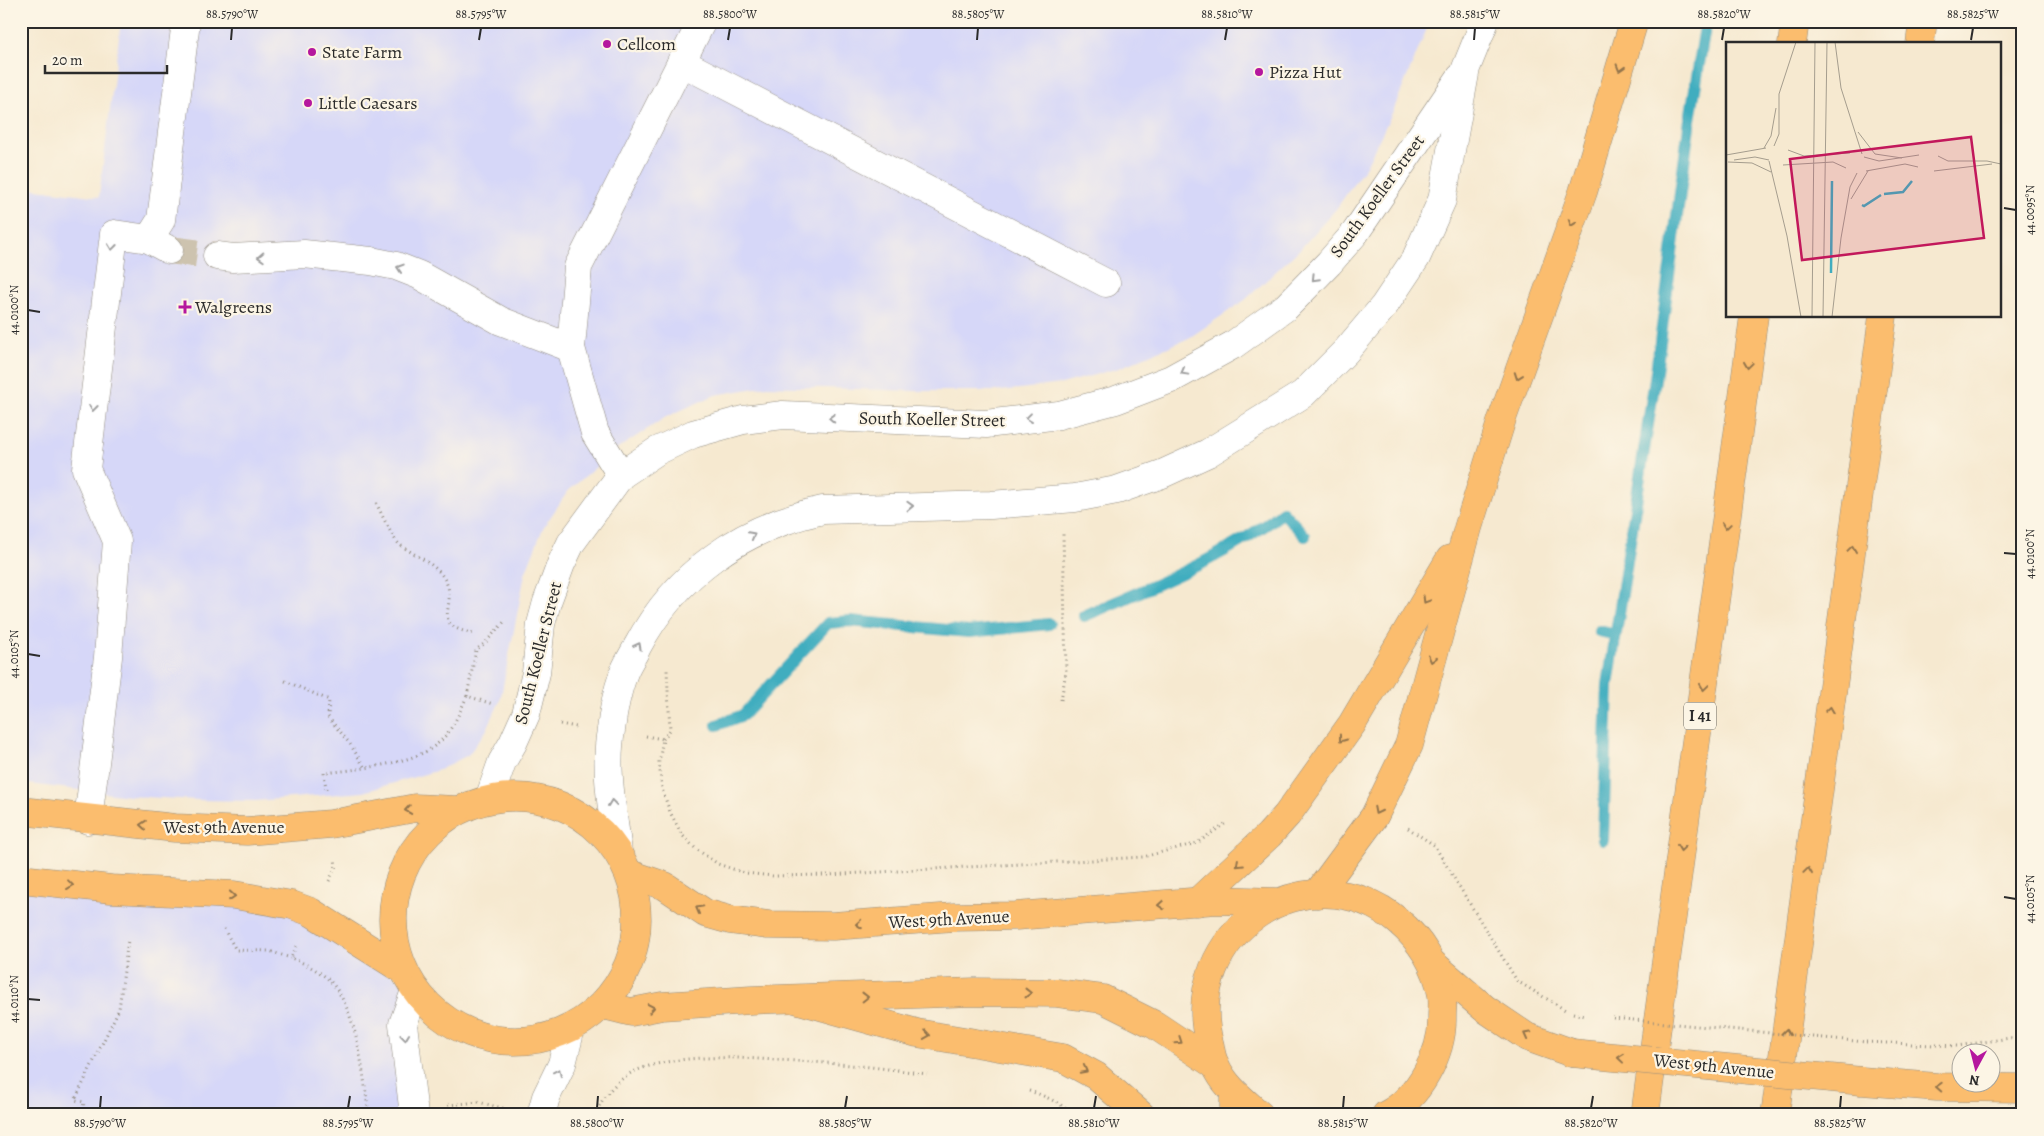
<svg xmlns="http://www.w3.org/2000/svg" width="2044" height="1136" viewBox="0 0 2044 1136" font-family="Alegreya,serif">
	<style>
		.built { fill: #d6d7f8 }
		.lines { fill: none; stroke-linecap: round; stroke-linejoin: round }
		.stream { stroke: #41adbf; stroke-width: 12 }
		.minor-tunnel { stroke: #cdc3af; stroke-width: 28; stroke-dasharray: 28 14; stroke-linecap: butt }
		.minor-casing { stroke: #908a7e; stroke-width: 29 }
		.major-casing { stroke: #908a7e; stroke-width: 29 }
		.highway-casing { stroke: #908a7e; stroke-width: 29 }
		.path { stroke: #908a7e; stroke-width: 3; stroke-dasharray: 1 4; stroke-linecap: butt }
		.minor { stroke: #fff; stroke-width: 28 }
		.major { stroke: #fbbd6e; stroke-width: 28 }
		.highway { stroke: #fbbd6e; stroke-width: 28 }
		.major-bridge-casing { stroke: #908a7e; stroke-width: 29; stroke-linecap: butt }
		.path-bridge { stroke: #908a7e; stroke-width: 3; stroke-dasharray: 1 4; stroke-linecap: butt }
		.major-bridge { stroke: #fbbd6e; stroke-width: 28 }
		.oneway { stroke: #93744c }
		.oneway2 { stroke: #a0a0a0 }
		.ticks { fill: none; stroke: #2b2b2b; stroke-width: 2 }
		.poi-dot { fill: #b5179e; stroke: #fcf5e5; stroke-width: 2 }
		.labels { text-anchor: middle; dominant-baseline: central; stroke-width: 4.5; stroke-linejoin: round; paint-order: stroke }
		.shield { fill: #fcf5e5; stroke: #6a6863; stroke-width: 1 }
		.shield-label { font-size: 16px; font-weight: bold; fill: #2b2b2b }
		.poi-label { font-size: 18px; fill: #2b2b2b; stroke: #fcf5e5; text-anchor: start }
		.street-label { font-size: 18px; fill: #2b2b2b; stroke: #fcf5e5 }
		.inset-river { fill: none; stroke: #41adbf; stroke-width: 2.5 }
		.inset-road { fill: none; stroke: #a59d8e; stroke-width: 1 }
		.view { fill: #c2185b; fill-opacity: 0.15; stroke: #c2185b; stroke-width: 2.5 }
		.inset-edge { fill: none; stroke: #2b2b2b; stroke-width: 2.5 }
		.neatline { fill: none; stroke: #2b2b2b; stroke-width: 2 }
		.ticks-label { font-size: 12px; text-anchor: middle; fill: #2b2b2b }
	</style>
	<rect width="100%" height="100%" fill="#fcf5e5"/>
	<filter id="ink" filterUnits="userSpaceOnUse"><feTurbulence type="fractalNoise" baseFrequency=".02" numOctaves="2"/><feDisplacementMap in="SourceGraphic" scale="10" xChannelSelector="R" yChannelSelector="G"/><feConvolveMatrix kernelMatrix="1 2 1 2 8 2 1 2 1" color-interpolation-filters="sRGB"/></filter>
	<filter id="wash" filterUnits="userSpaceOnUse"><feTurbulence type="fractalNoise" baseFrequency=".0096" numOctaves="4" result="noise"/><feDisplacementMap in="SourceGraphic" scale="20" xChannelSelector="R" yChannelSelector="G"/><feGaussianBlur stdDeviation="1.12" result="paint"/><feColorMatrix in="noise" values="0 0 0 0 0 0 0 0 0 0 0 0 0 0 0 0 0 1.4 0 .05"/><feComposite in="paint" operator="in"/></filter>
	<g filter="url(#wash)">
		<rect width="100%" height="100%" fill="#f6e9d0"/>
		<g class="built">
			<polygon points="121,21 1430,21 1393,111 1366,166 1336,209 1300,249 1245,300 1189,338 1119,368 1062,384 1001,391 915,391 767,386 715,395 666,417 617,449 568,491 543,528 525,574 500,701 486,731 468,755 439,770 363,792 255,801 198,800 129,796 21,783 21,187 99,197"/>
			<polygon points="21,879 292,905 415,991 414,1115 21,1115"/>
		</g>
		<g class="lines">
			<g class="stream">
				<path d="M1084 616C1152 586 1224 559 1283 512L1305 536"/>
				<polyline points="1599,631 1616,635"/>
				<polyline points="717,725 743,715 828,623 850,621 969,632 1049,624"/>
				<polyline points="1603,840 1608,685 1656,372 1689,126 1706,21"/>
			</g>
		</g>
	</g>
	<g filter="url(#ink)">
		<g class="lines">
			<polyline class="minor-tunnel" points="169,250 217,256"/>
			<defs>
				<g id="minor">
					<polyline points="681,62 1106,283"/>
					<polyline points="149,239 161,220 186,21"/>
					<polyline points="217,256 233,258 304,254 371,261 396,266 419,275 501,321 571,348"/>
					<polyline points="621,475 595,433 571,348 578,267 702,21"/>
					<polyline points="489,799 502,762 513,743 526,714 536,673 541,624 547,602 561,564 571,543 621,475 657,451 693,434 743,420 783,415 986,424 1059,415 1116,400 1171,379 1233,345 1286,307 1329,263 1355,233 1460,78"/>
					<polyline points="88,820 108,657 117,541 86,469 114,234 149,239 169,250"/>
					<path d="M618 852C613 812 604 770 611 730 613 712 617 692 623 675 626 665 633 656 637 647 676 573 742 527 823 510L991 505 1075 498 1117 490 1162 474 1208 453 1303 394 1346 351 1384 306 1416 258 1442 200 1466 68 1485 21"/>
					<polyline points="414,1115 403,1024 415,991"/>
					<polyline points="541,1115 546,1097 562,1064 571,1028"/>
				</g>
				<g id="major">
					<circle cx="515" cy="919" r="122"/>
					<polyline points="21,811 175,828 247,831 331,824 415,808 457,810"/>
					<polyline points="630,874 665,886 705,913 730,920 768,925 833,926 954,917 1016,916 1216,900 1280,902"/>
					<polyline points="21,879 111,889 234,895 292,905 311,912 403,970"/>
					<polyline points="1432,963 1484,1008 1527,1037 1572,1053"/>
					<polyline points="603,1005 631,1012 662,1006 751,1000 974,992 1057,993 1103,999 1155,1025 1215,1065"/>
					<polyline points="1862,1081 1937,1087 2023,1088"/>
					<path d="M1260 1115C1243 1100 1224 1086 1215 1064 1212 1059 1211 1052 1210 1046 1178 934 1308 847 1398 921 1420 939 1437 966 1442 995 1443 1002 1442 1010 1442 1017 1443 1053 1419 1098 1386 1115"/>
				</g>
				<g id="highway">
					<polyline points="1792,44 1795,21"/>
					<polyline points="1920,44 1923,21"/>
					<polyline points="1317,894 1374,817 1409,745 1468,528 1502,419 1583,192 1634,21"/>
					<polyline points="1197,902 1269,835 1287,815 1352,724 1450,559"/>
					<polyline points="795,999 917,1033 1063,1058 1096,1076 1141,1115"/>
					<polyline points="1234,1093 1234,1115"/>
					<polyline points="1645,1115 1754,316"/>
					<polyline points="1775,1115 1883,316"/>
				</g>
			</defs>
			<use href="#minor" class="minor-casing"/>
			<use href="#major" class="major-casing"/>
			<use href="#highway" class="highway-casing"/>
			<g class="path">
				<path d="M376 503C382 514 391 536 399 544 413 555 436 563 445 580 460 607 426 625 476 634"/>
				<polyline points="285,681 329,700 328,717 350,744 365,768"/>
				<polyline points="467,696 476,650 485,643 504,622"/>
				<polyline points="1061,700 1066,672 1063,534"/>
				<polyline points="560,724 576,727"/>
				<polyline points="646,736 663,739 659,762 662,789 670,812 682,835 696,849 718,864 745,873 773,876 827,875 1143,857 1197,843 1226,823"/>
				<polyline points="663,739 670,730 667,670"/>
				<path d="M326 789 324 773C353 770 413 764 436 745 452 732 459 714 467 696L493 704"/>
				<polyline points="1408,828 1434,845 1517,981 1567,1011"/>
				<polyline points="329,881 336,866 335,859"/>
				<polyline points="224,929 236,950 269,951 291,958"/>
				<path d="M296 946 291 958C304 963 318 970 328 979 358 1008 363 1075 369 1115"/>
				<polyline points="1573,1013 1585,1016"/>
				<polyline points="1866,1042 1957,1046 2023,1036"/>
				<path d="M1029 1091C1047 1096 1061 1104 1075 1115"/>
				<polyline points="448,1105 478,1102 506,1109"/>
				<polyline points="82,1115 84,1102 75,1100 119,1009 128,940"/>
				<path d="M595 1115C602 1097 617 1079 635 1071 676 1054 732 1057 775 1060 826 1062 877 1067 927 1074"/>
			</g>
			<use href="#minor" class="minor"/>
			<use href="#major" class="major"/>
			<use href="#highway" class="highway"/>
			<defs>
				<polyline id="major-bridge" points="1572,1053 1862,1081"/>
			</defs>
			<use href="#major-bridge" class="major-bridge-casing"/>
			<polyline class="path-bridge" points="1613,1018 1866,1042"/>
			<use href="#major-bridge" class="major-bridge"/>
		</g>
		<defs><path id="oneway-chevron" d="M-2-3.5L2.5 0L-2 3.5" fill="none" stroke-width="1.6" stroke-linecap="round" stroke-linejoin="round" transform="scale(1.25)"/></defs>
		<g class="oneway">
			<use href="#oneway-chevron" transform="translate(1620 68) rotate(107)"/>
			<use href="#oneway-chevron" transform="translate(1572 223) rotate(109)"/>
			<use href="#oneway-chevron" transform="translate(1748 365) rotate(98)"/>
			<use href="#oneway-chevron" transform="translate(1518 376) rotate(110)"/>
			<use href="#oneway-chevron" transform="translate(1726 526) rotate(98)"/>
			<use href="#oneway-chevron" transform="translate(1852 549) rotate(-82)"/>
			<use href="#oneway-chevron" transform="translate(1426 600) rotate(121)"/>
			<use href="#oneway-chevron" transform="translate(1432 659) rotate(105)"/>
			<use href="#oneway-chevron" transform="translate(1704 687) rotate(98)"/>
			<use href="#oneway-chevron" transform="translate(1830 710) rotate(-82)"/>
			<use href="#oneway-chevron" transform="translate(1342 739) rotate(126)"/>
			<use href="#oneway-chevron" transform="translate(408 810) rotate(171)"/>
			<use href="#oneway-chevron" transform="translate(1377 811) rotate(117)"/>
			<use href="#oneway-chevron" transform="translate(143 825) rotate(-175)"/>
			<use href="#oneway-chevron" transform="translate(1681 848) rotate(98)"/>
			<use href="#oneway-chevron" transform="translate(1239 864) rotate(137)"/>
			<use href="#oneway-chevron" transform="translate(1808 871) rotate(-82)"/>
			<use href="#oneway-chevron" transform="translate(70 885) rotate(7)"/>
			<use href="#oneway-chevron" transform="translate(232 896) rotate(5)"/>
			<use href="#oneway-chevron" transform="translate(1161 905) rotate(176)"/>
			<use href="#oneway-chevron" transform="translate(699 909) rotate(-151)"/>
			<use href="#oneway-chevron" transform="translate(859 924) rotate(176)"/>
			<use href="#oneway-chevron" transform="translate(1028 993)"/>
			<use href="#oneway-chevron" transform="translate(865 997) rotate(-1)"/>
			<use href="#oneway-chevron" transform="translate(651 1008) rotate(-10)"/>
			<use href="#oneway-chevron" transform="translate(1786 1032) rotate(-82)"/>
			<use href="#oneway-chevron" transform="translate(927 1035) rotate(9)"/>
			<use href="#oneway-chevron" transform="translate(1527 1035) rotate(-152)"/>
			<use href="#oneway-chevron" transform="translate(1179 1041) rotate(34)"/>
			<use href="#oneway-chevron" transform="translate(1621 1058) rotate(-174)"/>
			<use href="#oneway-chevron" transform="translate(1084 1070) rotate(28)"/>
			<use href="#oneway-chevron" transform="translate(1939 1087) rotate(-177)"/>
		</g>
		<g class="oneway2">
			<use href="#oneway-chevron" transform="translate(112 247) rotate(97)"/>
			<use href="#oneway-chevron" transform="translate(261 257) rotate(177)"/>
			<use href="#oneway-chevron" transform="translate(400 268) rotate(-162)"/>
			<use href="#oneway-chevron" transform="translate(1315 278) rotate(134)"/>
			<use href="#oneway-chevron" transform="translate(1184 372) rotate(151)"/>
			<use href="#oneway-chevron" transform="translate(93 408) rotate(97)"/>
			<use href="#oneway-chevron" transform="translate(832 418) rotate(-177)"/>
			<use href="#oneway-chevron" transform="translate(1029 418) rotate(173)"/>
			<use href="#oneway-chevron" transform="translate(910 506) rotate(-2)"/>
			<use href="#oneway-chevron" transform="translate(752 535) rotate(-28)"/>
			<use href="#oneway-chevron" transform="translate(638 646) rotate(-62)"/>
			<use href="#oneway-chevron" transform="translate(612 803) rotate(-97)"/>
			<use href="#oneway-chevron" transform="translate(405 1037) rotate(84)"/>
			<use href="#oneway-chevron" transform="translate(558 1072) rotate(-64)"/>
		</g>
	</g>
	<path class="ticks" d="M231 40 232 28M479 40 481 28M728 40 730 28M977 40 978 28M1225 40 1227 28M1474 40 1475 28M1722 40 1724 28M1971 40 1973 28M2004 208 2016 210M28 310 40 312M2004 553 2016 554M28 654 40 656M2004 897 2016 899M28 999 40 1000M100 1108 101 1096M348 1108 350 1096M597 1108 598 1096M845 1108 847 1096M1094 1108 1096 1096M1343 1108 1344 1096M1591 1108 1593 1096M1840 1108 1841 1096"/>
	<g class="poi-dot">
		<circle cx="607" cy="44" r="5"/>
		<circle cx="312" cy="52" r="5"/>
		<circle cx="1259" cy="72" r="5"/>
		<circle cx="308" cy="103" r="5"/>
		<path d="M182.5 299.5h5v5h5v5h-5v5h-5v-5h-5v-5h5z"/>
	</g>
	<g class="labels">
		<rect class="shield" x="1684" y="702.5" width="32" height="27" rx="4"/>
		<g class="shield-label">
			<text x="1700" y="716">I 41</text>
		</g>
		<g class="poi-label">
			<text x="617" y="44">Cellcom</text>
			<text x="322" y="52">State Farm</text>
			<text x="1269" y="72">Pizza Hut</text>
			<text x="318" y="103">Little Caesars</text>
			<text x="195" y="307">Walgreens</text>
		</g>
		<g class="street-label">
			<text transform="translate(1377 196) rotate(-54)">South Koeller Street</text>
			<text transform="translate(932 419) rotate(1)">South Koeller Street</text>
			<text transform="translate(538 653) rotate(-76)">South Koeller Street</text>
			<text x="224" y="827">West 9th Avenue</text>
			<text transform="translate(949 919) rotate(-3)">West 9th Avenue</text>
			<text transform="translate(1714 1066) rotate(6)">West 9th Avenue</text>
		</g>
	</g>
	<g transform="translate(1726 42)">
		<rect width="275" height="275" fill="#f6e9d0"/>
		<path class="inset-river" d="M158 152 177 150 186 139M136 163 138 164 155 153M105 231 106 139"/>
		<path class="inset-road" d="M109 0 115 46 136 112M132 90 149 112 176 116M48 104 53 92V52L70 0M38 106 45 94 50 66M62 108 78 114 124 111M0 113 40 106M212 114 222 119H261L275 122M138 115 153 119 193 113M8 118 29 115 43 118M43 119 61 194 75 275M2 120 26 121 45 130M57 123 107 120 120 126M140 129 179 122 192 125M208 129 266 122M125 157 142 129M86 275 89 0M97 275 101 0M106 275 115 196 124 145 131 131"/>
		<path class="view" d="M245 95 258 196 76 218 64 117Z"/>
		<rect width="275" height="275" class="inset-edge"/>
	</g>
	<rect width="2044" height="1136" fill="none" stroke="#fcf5e5" stroke-width="55"/>
	<g transform="translate(1976 1068) rotate(187)"><circle r="24" fill="#fcf5e5" stroke="#a8a49b"/>
	<path d="M0-4L9 19L0 12L-9 19Z" fill="#b5179e"/>
	<text y="-8" font-size="14" font-weight="bold" text-anchor="middle" fill="#2b2b2b">N</text>
	</g>
	<path d="M45 65v8h122v-8" fill="none" stroke="#2b2b2b" stroke-width="2.5"/>
	<text x="52" y="65" font-size="15" fill="#2b2b2b" stroke="#fcf5e5" stroke-width="4" paint-order="stroke">20 m</text>
	<rect x="28" y="28" width="1988" height="1080" class="neatline"/>
	<g class="ticks-label">
		<text x="232" y="18">88.5790°W</text>
		<text x="481" y="18">88.5795°W</text>
		<text x="730" y="18">88.5800°W</text>
		<text x="978" y="18">88.5805°W</text>
		<text x="1227" y="18">88.5810°W</text>
		<text x="1475" y="18">88.5815°W</text>
		<text x="1724" y="18">88.5820°W</text>
		<text x="1973" y="18">88.5825°W</text>
		<text transform="translate(2030 210) rotate(-90)" y="4">44.0095°N</text>
		<text transform="translate(14 310) rotate(-90)" y="4">44.0100°N</text>
		<text transform="translate(2030 554) rotate(-90)" y="4">44.0100°N</text>
		<text transform="translate(14 654) rotate(-90)" y="4">44.0105°N</text>
		<text transform="translate(2030 899) rotate(-90)" y="4">44.0105°N</text>
		<text transform="translate(14 999) rotate(-90)" y="4">44.0110°N</text>
		<text x="100" y="1127">88.5790°W</text>
		<text x="348" y="1127">88.5795°W</text>
		<text x="597" y="1127">88.5800°W</text>
		<text x="845" y="1127">88.5805°W</text>
		<text x="1094" y="1127">88.5810°W</text>
		<text x="1343" y="1127">88.5815°W</text>
		<text x="1591" y="1127">88.5820°W</text>
		<text x="1840" y="1127">88.5825°W</text>
	</g>
</svg>
